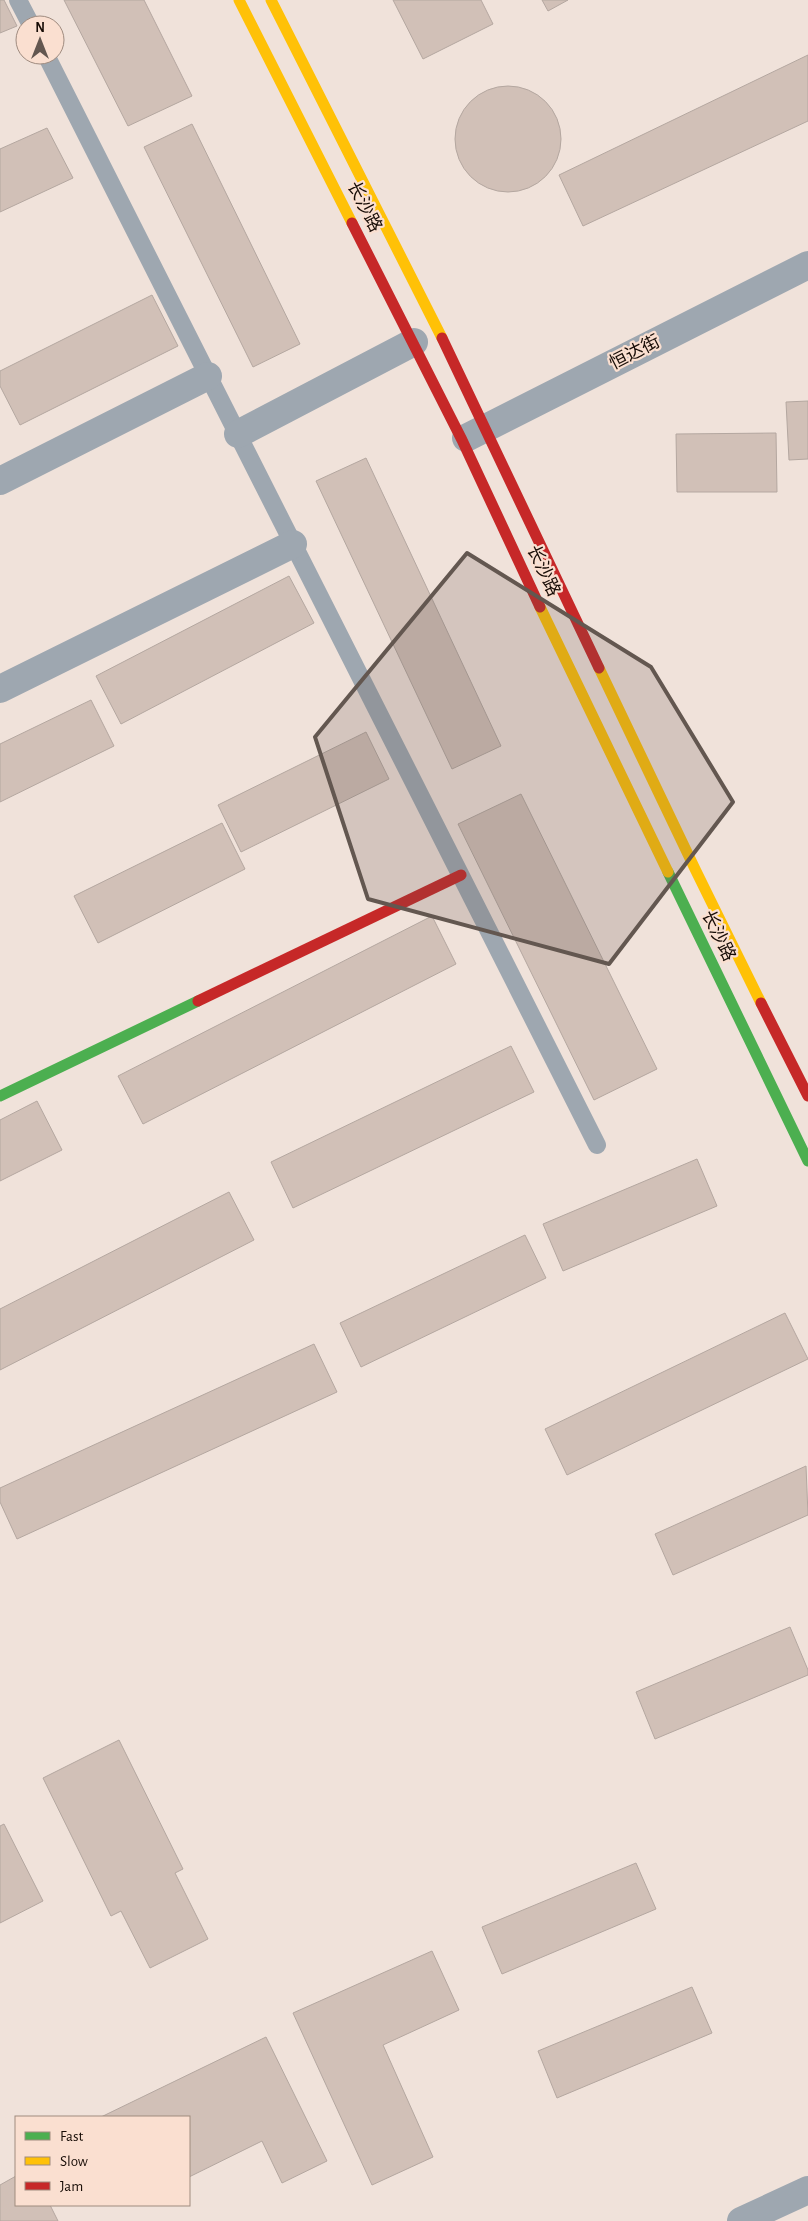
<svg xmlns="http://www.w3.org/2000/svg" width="808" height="2221" viewBox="0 0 808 2221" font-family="'Alegreya Sans','Noto Sans SC',sans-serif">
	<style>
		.building { fill: #d1c0b7; stroke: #b4a7a0 }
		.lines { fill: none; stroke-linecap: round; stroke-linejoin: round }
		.lane { stroke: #9ea7b0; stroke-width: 18 }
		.street { stroke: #9ea7b0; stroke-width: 28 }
		.fast { stroke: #4caf50; stroke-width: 11 }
		.slow { stroke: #ffc107; stroke-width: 11 }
		.jam { stroke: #c62828; stroke-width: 11 }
		.marked { fill: #635750; fill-opacity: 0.2; stroke: #635750; stroke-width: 4; stroke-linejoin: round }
		.labels { text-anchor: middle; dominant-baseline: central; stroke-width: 4.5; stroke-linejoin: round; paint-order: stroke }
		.street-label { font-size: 18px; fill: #170c06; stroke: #fadfd0 }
	</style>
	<rect width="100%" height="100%" fill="#f0e2da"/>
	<g class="building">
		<polygon points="0,0 4,0 17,26 0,33"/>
		<polygon points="64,0 144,0 192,96 128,126"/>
		<polygon points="393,0 481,0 493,24 423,59"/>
		<polygon points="542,0 568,0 548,11"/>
		<polygon points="808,55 808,121 583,226 559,175"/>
		<circle cx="508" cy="139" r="53"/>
		<polygon points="192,124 300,344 253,367 144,147"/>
		<polygon points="47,128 73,178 0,212 0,149"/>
		<polygon points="152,295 178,346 20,425 0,386 0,371"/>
		<polygon points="808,401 808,459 789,460 786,402"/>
		<polygon points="776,433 777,492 677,492 676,434"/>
		<polygon points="366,458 501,746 452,769 316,481"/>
		<polygon points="289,576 314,623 121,724 96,676"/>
		<polygon points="91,700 114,746 0,802 0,744"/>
		<polygon points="366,732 389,779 241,852 218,805"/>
		<polygon points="521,794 657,1069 594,1100 458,824"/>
		<polygon points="222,823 245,869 98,943 74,896"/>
		<polygon points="432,916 456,964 143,1124 118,1076"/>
		<polygon points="511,1046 534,1092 293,1208 271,1162"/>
		<polygon points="37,1101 62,1150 0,1181 0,1120"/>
		<polygon points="697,1159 717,1206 563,1271 543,1224"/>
		<polygon points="229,1192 254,1240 0,1370 0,1309"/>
		<polygon points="525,1235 546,1278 361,1367 340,1323"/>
		<polygon points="785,1313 808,1359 567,1475 545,1429"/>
		<polygon points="314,1344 337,1392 17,1539 0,1502 0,1488"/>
		<polygon points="806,1466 808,1515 673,1575 655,1534"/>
		<polygon points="790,1627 808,1670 808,1675 655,1739 636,1692"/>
		<polygon points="119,1740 183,1869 175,1873 208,1939 150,1968 121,1911 111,1916 43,1778"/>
		<polygon points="4,1824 43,1901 0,1923 0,1826"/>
		<polygon points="636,1863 656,1909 502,1974 482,1927"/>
		<polygon points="432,1951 459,2010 383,2045 433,2157 372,2185 293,2013"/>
		<polygon points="692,1987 712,2033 557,2098 538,2051"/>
		<polygon points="266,2037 327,2161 282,2183 262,2141 189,2177 189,2117 101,2117"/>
		<polygon points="16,2176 16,2205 50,2205 58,2221 0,2221 0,2185"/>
	</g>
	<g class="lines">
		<g class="lane">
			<polyline points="18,0 31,25"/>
			<polyline points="46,55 597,1145"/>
		</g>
		<g class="street">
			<polyline points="238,434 414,342"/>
			<polyline points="466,438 808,265"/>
			<polyline points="0,481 208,376"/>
			<polyline points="0,689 293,544"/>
			<polyline points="741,2221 808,2190"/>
		</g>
		<g class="fast">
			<polyline points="668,872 808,1161"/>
			<polyline points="0,1096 198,1001"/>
		</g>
		<g class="slow">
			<polyline points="239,0 352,223"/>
			<polyline points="271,0 442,338"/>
			<polyline points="540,607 668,872"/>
			<polyline points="599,668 696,871 761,1003"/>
		</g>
		<g class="jam">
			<polyline points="352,223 462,440 540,607"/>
			<polyline points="442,338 599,668"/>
			<polyline points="198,1001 461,875"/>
			<polyline points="761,1003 808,1096"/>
		</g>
	</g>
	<path class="marked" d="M467 553 651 667 733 802 609 964 368 899 315 737Z"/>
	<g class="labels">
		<g class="street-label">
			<text transform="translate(364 207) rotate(63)">长沙路</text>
			<text transform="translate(635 353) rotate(-27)">恒达街</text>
			<text transform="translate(543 571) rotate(65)">长沙路</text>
			<text transform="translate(718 936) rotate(64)">长沙路</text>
		</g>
	</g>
	<rect x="15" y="2116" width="175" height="90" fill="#fadfd0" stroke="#9f8b7f"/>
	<rect x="25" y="2132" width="25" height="8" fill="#4caf50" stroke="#9f8b7f"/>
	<text x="60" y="2141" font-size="15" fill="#170c06">Fast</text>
	<rect x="25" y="2157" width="25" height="8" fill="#ffc107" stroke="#9f8b7f"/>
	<text x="60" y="2166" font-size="15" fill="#170c06">Slow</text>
	<rect x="25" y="2182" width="25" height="8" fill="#c62828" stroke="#9f8b7f"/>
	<text x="60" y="2191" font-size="15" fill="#170c06">Jam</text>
	<g transform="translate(40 40)"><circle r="24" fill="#fadfd0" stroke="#9f8b7f"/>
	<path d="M0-4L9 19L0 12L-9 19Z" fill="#635750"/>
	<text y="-8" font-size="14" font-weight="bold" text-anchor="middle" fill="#170c06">N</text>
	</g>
</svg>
